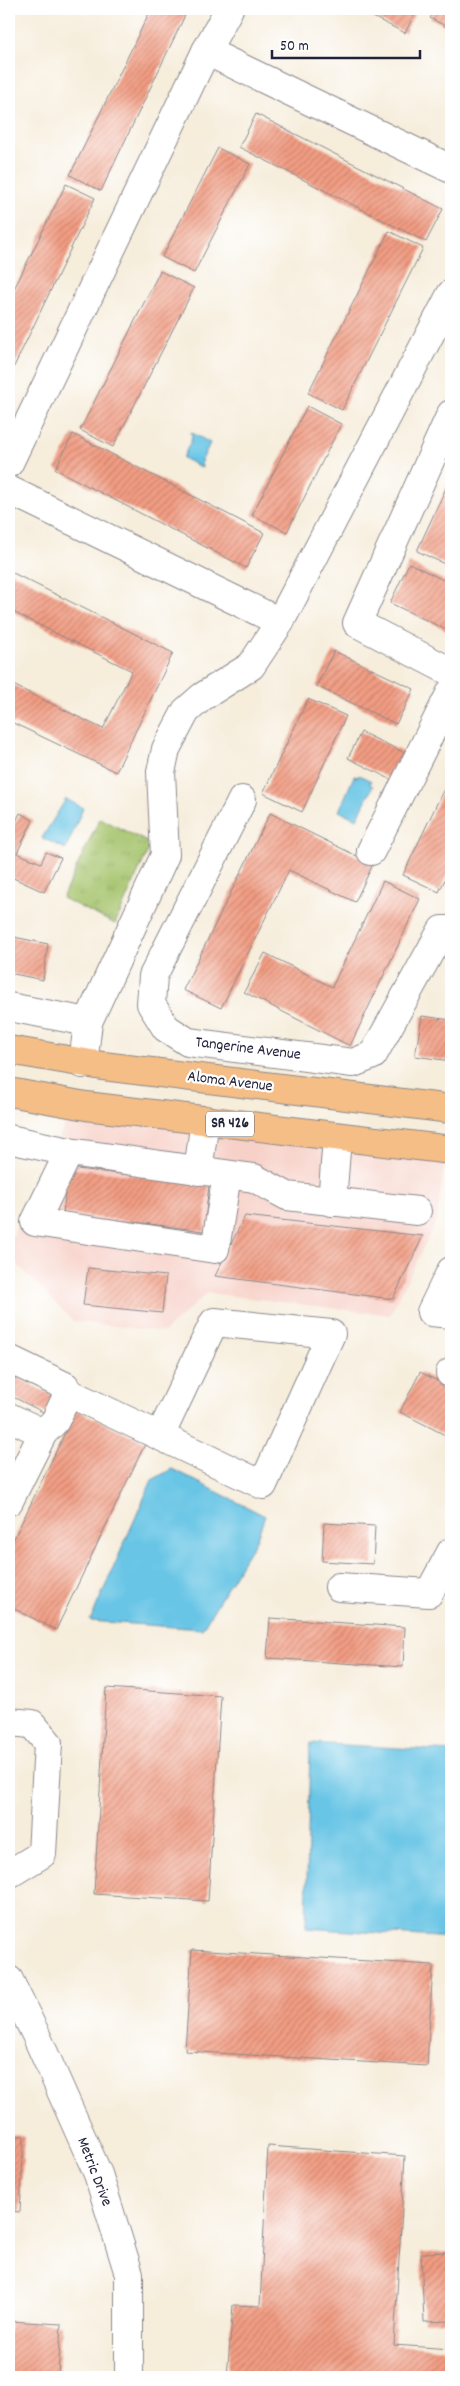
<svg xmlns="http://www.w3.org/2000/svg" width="460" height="2386" viewBox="0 0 460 2386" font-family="Dekko,sans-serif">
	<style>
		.built { fill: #f7d1c8 }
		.grass { fill: url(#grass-tufts); stroke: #637253 }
		.water { fill: #67c5e5; stroke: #447490 }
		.building { fill: url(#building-hatch) }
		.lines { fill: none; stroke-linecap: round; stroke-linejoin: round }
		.minor-casing { stroke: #8c888b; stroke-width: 30 }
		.major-casing { stroke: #8c888b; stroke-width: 30 }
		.minor { stroke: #fff; stroke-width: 28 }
		.major { stroke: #f5be86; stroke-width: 28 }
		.labels { text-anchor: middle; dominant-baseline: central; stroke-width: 4.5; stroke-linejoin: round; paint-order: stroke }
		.shield { fill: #fff; stroke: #646476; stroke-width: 1 }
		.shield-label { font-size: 15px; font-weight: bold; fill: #22223b }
		.street-label { font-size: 16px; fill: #22223b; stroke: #fff }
	</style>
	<defs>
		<pattern id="grass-tufts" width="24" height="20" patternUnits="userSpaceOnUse" patternTransform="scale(1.25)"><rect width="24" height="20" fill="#a4c36b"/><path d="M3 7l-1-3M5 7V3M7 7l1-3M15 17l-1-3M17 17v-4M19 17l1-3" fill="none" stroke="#8da75e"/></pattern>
		<pattern id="building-hatch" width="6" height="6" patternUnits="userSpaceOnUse" patternTransform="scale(1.25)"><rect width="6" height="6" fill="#f39d83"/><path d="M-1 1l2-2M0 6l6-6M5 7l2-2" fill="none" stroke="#c4806c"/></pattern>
	</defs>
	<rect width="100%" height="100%" fill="#fff"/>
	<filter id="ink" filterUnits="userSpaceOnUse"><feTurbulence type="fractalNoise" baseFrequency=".02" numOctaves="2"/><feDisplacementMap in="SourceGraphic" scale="10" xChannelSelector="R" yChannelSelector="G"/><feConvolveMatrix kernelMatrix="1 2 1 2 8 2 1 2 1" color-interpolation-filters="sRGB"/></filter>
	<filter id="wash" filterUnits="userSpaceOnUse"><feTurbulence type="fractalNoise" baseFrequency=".0096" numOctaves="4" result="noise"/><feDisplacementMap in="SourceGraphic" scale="20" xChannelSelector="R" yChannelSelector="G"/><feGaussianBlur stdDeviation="1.12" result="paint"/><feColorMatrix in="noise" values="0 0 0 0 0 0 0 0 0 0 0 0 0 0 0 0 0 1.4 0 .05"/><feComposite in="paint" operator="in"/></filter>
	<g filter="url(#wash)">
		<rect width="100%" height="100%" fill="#f6eddb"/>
		<polygon class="built" points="70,1114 445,1160 437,1220 390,1315 207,1293 164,1332 73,1321 9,1256 9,1243"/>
		<polygon class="grass" points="100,818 151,844 115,924 62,898"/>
		<g class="water">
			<polygon points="191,432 210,443 201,462 202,468 183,458 192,438"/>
			<polygon points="359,775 371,781 370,785 373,786 357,819 339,811 354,776 358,777"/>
			<polygon points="66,799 83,808 66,849 42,838"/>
			<polygon points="172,1469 265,1516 256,1540 202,1629 90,1621 152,1480"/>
			<polygon points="310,1743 451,1751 451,1938 306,1928"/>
		</g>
		<g id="blocks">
			<g class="building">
				<polygon points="151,9 188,9 101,191 70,175"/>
				<polygon points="357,9 417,9 405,33"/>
				<polygon points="435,9 451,9 451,29 430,18"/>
				<polygon points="256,114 443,209 426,242 239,147"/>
				<polygon points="218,148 250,164 194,273 162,257"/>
				<polygon points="66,184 95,198 9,377 9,299"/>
				<polygon points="389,231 423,248 342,410 308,393"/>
				<polygon points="160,271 194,288 113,447 80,430"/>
				<polygon points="307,406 341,424 287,532 252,515"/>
				<polygon points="73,434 264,533 246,568 55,469"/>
				<polygon points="451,477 451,567 417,551"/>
				<polygon points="409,563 451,584 451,632 390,603"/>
				<polygon points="9,571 173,653 116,772 9,721 9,683 103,729 132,671 9,610"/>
				<polygon points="334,651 414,689 396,724 316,686"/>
				<polygon points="308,699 346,716 302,812 263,793"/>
				<polygon points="361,732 405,753 392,780 348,758"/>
				<polygon points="451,774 451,867 439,892 403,875"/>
				<polygon points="20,813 33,820 17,853 41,863 46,852 61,858 44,892 9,876 9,836"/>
				<polygon points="270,813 373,864 355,902 289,870 221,1008 183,990"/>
				<polygon points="383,881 420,899 350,1046 244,992 265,953 332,987"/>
				<polygon points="9,936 48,944 43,980 9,973"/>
				<polygon points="422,1016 451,1020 451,1061 415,1056"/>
				<polygon points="68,1168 209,1184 204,1231 63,1213"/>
				<polygon points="245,1216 423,1236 393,1299 215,1276"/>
				<polygon points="88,1268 166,1276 162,1313 83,1305"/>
				<polygon points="420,1372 451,1388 451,1438 400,1412"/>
				<polygon points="9,1374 56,1397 49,1415 9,1395"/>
				<polygon points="76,1410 146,1442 56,1630 9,1606 9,1549"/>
				<polygon points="324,1523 375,1526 373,1564 322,1561"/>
				<polygon points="270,1618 405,1627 403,1667 267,1658"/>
				<polygon points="106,1688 221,1696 208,1901 94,1894"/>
				<polygon points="192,1950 433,1965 427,2066 185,2051"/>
				<polygon points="9,2135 24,2136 20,2212 9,2211"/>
				<polygon points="268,2146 405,2156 394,2345 451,2349 451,2377 227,2377 233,2305 260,2306"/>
				<polygon points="451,2252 451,2321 424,2322 421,2253"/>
				<polygon points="9,2321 61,2324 58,2377 9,2377"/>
			</g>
		</g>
	</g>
	<g filter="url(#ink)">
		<use href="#blocks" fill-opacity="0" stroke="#8c888b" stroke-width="1"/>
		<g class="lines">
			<defs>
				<g id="minor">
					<polyline points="206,51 451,169"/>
					<polyline points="451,414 357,623 451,672"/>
					<polyline points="9,463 206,51 229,9"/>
					<polyline points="9,490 280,622"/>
					<polyline points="242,800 153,976 151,1004 166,1028 188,1042 353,1063 373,1055 442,930 451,930"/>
					<polyline points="371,851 451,692"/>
					<polyline points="9,1007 88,1022"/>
					<polyline points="83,1064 88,1022 165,855 161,772 166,749 186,711 202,697 251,666 280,622 451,294"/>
					<polyline points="9,1139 69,1152 254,1178 287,1196 417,1211"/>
					<polyline points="69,1152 35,1222 215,1249 227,1175"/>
					<polyline points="198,1171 205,1120"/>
					<polyline points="332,1202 337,1138"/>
					<polyline points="451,1271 431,1312 451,1314"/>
					<polyline points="9,1359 65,1386 66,1398 55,1421 43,1433 9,1501"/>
					<polyline points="450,1373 451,1373"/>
					<path d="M65 1391C131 1422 197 1454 263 1485L331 1334 214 1322 160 1436"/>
					<polyline points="9,1417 43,1433"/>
					<polyline points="339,1587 429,1593 451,1552"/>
					<polyline points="9,1722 32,1724 48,1743 42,1854 9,1874"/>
					<polyline points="9,1980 36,2035 98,2174 129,2274 129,2377"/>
				</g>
				<g id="major">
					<polyline points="9,1050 103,1066 451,1109"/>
					<polyline points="9,1092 86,1106 451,1150"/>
				</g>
			</defs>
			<use href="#minor" class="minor-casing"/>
			<use href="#major" class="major-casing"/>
			<use href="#minor" class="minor"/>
			<use href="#major" class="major"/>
		</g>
	</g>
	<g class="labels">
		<rect class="shield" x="206" y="1111.5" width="48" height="25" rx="4"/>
		<g class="shield-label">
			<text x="230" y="1124">SR 426</text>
		</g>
		<g class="street-label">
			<text transform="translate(248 1049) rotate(7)">Tangerine Avenue</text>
			<text transform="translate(230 1082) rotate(7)">Aloma Avenue</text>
			<text transform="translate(94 2172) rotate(69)">Metric Drive</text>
		</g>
	</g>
	<rect width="460" height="2386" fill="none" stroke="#fff" stroke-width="30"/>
	<path d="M272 50v8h148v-8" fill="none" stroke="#22223b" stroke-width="2.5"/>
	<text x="280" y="50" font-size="15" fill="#22223b" stroke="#ffffff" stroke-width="4" paint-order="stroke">50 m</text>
</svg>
